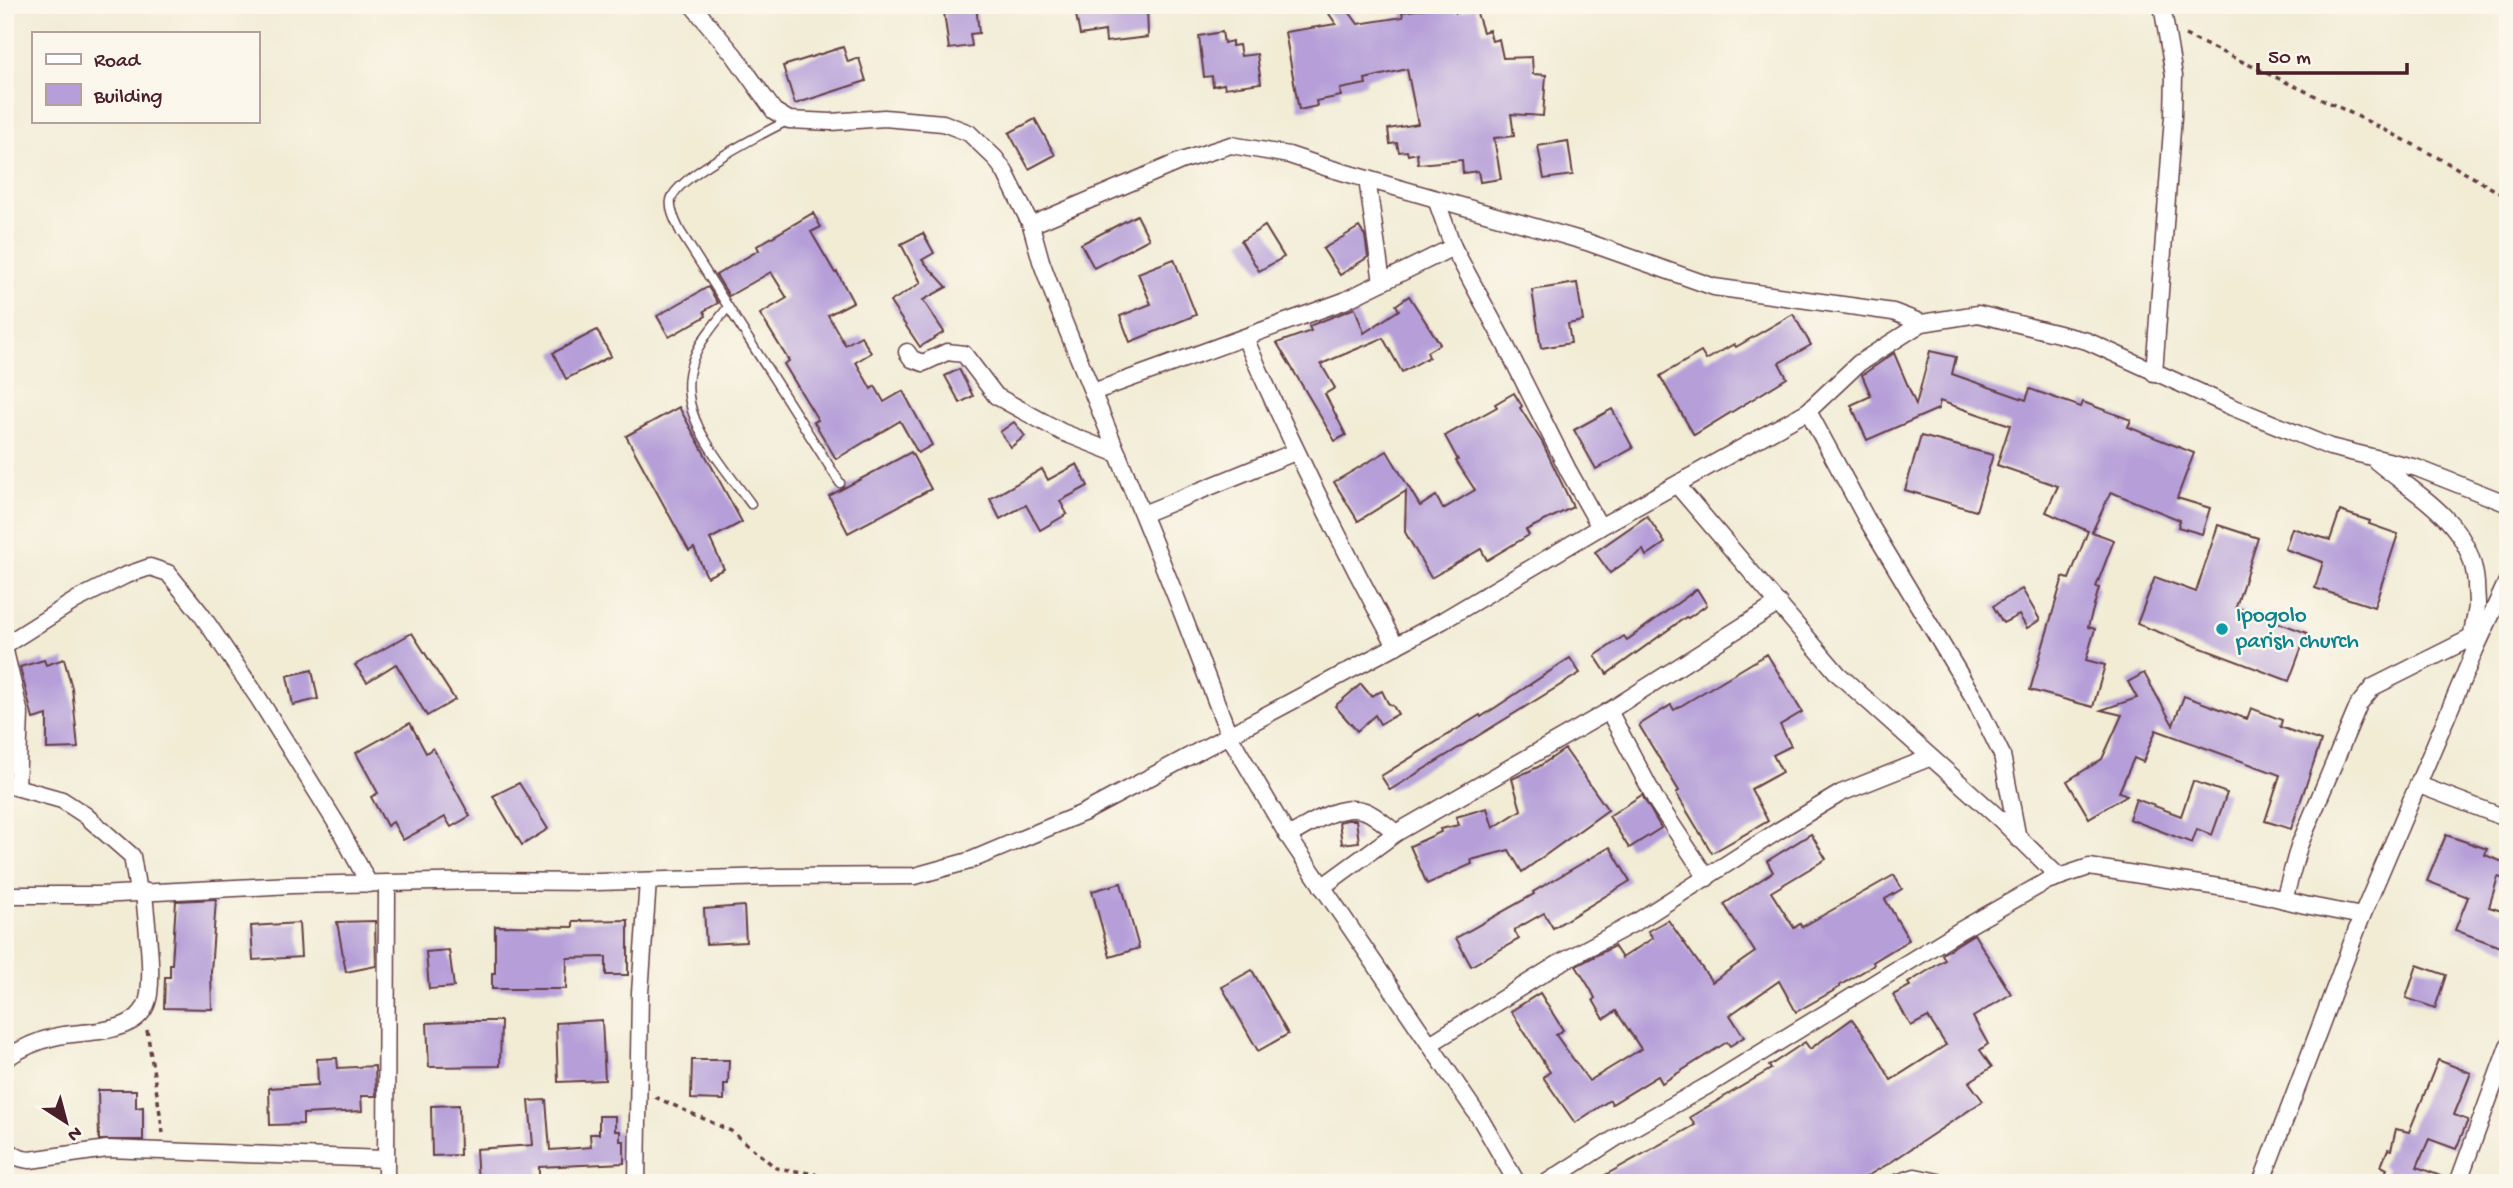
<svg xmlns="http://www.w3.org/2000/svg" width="2513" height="1188" viewBox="0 0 2513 1188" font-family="'Gochi Hand',sans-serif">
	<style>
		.building { fill: #b69fd8 }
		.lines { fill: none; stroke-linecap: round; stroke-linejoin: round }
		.service-casing { stroke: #633e44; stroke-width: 11 }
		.minor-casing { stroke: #633e44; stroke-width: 19 }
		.path { stroke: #633e44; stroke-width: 3.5; stroke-dasharray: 5 5; stroke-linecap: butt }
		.service { stroke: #fff; stroke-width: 8 }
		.minor { stroke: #fff; stroke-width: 16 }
		.culture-dot { fill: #0f9aa8; stroke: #fbf7ec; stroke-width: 2.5 }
		.labels { text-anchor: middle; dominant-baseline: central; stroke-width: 5; stroke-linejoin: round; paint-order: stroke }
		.culture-label { font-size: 23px; fill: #0d838f; stroke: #fbf7ec; text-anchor: start }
	</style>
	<rect width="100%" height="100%" fill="#fbf7ec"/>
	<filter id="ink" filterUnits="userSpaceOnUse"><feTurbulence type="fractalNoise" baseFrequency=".0143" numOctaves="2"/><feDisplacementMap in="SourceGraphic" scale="14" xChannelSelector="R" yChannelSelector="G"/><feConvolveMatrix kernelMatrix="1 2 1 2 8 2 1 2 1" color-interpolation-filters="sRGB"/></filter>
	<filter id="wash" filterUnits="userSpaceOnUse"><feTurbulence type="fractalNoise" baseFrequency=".00686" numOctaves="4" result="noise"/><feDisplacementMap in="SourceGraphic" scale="28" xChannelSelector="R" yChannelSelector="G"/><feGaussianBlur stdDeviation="1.57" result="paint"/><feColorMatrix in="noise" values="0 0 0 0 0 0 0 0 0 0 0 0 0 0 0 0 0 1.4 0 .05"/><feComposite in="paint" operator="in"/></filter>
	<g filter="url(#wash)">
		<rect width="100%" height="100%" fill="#f2ecd5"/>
		<g id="blocks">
			<g class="building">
				<polygon points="943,5 976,5 979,33 970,34 972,46 949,49"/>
				<polygon points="1074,5 1147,5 1148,37 1106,42 1105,31 1080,35"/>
				<polygon points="1323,5 1344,5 1358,24 1403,17 1402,12 1449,5 1452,5 1456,13 1475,7 1483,32 1489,30 1492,41 1499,39 1503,58 1532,57 1533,74 1546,75 1543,116 1511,114 1514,136 1494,138 1501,179 1480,182 1478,171 1463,173 1462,160 1418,164 1417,153 1408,155 1407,151 1399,152 1397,143 1390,144 1388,129 1418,124 1407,69 1365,79 1366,84 1340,89 1341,96 1316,101 1317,106 1299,110 1285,32 1336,24"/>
				<polygon points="1222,32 1224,43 1232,41 1232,46 1239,45 1241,56 1257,54 1261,83 1225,88 1224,84 1213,86 1212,76 1204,77 1199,36"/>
				<polygon points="843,47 848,62 859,58 866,81 795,104 783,66"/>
				<polygon points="1035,119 1055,155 1029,169 1009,133"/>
				<polygon points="1568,141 1573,175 1544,179 1538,146"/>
				<polygon points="813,213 821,227 811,232 835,273 837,272 853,302 828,315 845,345 861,336 871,353 856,362 871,389 875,386 884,402 903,391 932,445 918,453 900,421 836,459 814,422 818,420 784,364 789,361 760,314 787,298 771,272 729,296 716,275 759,250 757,246"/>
				<polygon points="1137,215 1149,239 1094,268 1081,244"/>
				<polygon points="1265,226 1284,257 1259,271 1241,241"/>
				<polygon points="1359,227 1365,236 1368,257 1340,275 1323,249"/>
				<polygon points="923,233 934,253 922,260 947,287 923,300 944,332 920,347 890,302 921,283 901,244"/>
				<polygon points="1174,259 1196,315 1130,342 1120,316 1151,304 1138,273"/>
				<polygon points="1577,283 1583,321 1568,324 1571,343 1541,348 1532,290"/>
				<polygon points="708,287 718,303 704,311 706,316 669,337 657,316"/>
				<polygon points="1409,296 1440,344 1427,352 1429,357 1402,372 1383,338 1321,364 1335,388 1325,394 1346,435 1335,441 1277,343 1311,331 1309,326 1355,308 1364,333 1399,310 1396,305"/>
				<polygon points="1793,314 1811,345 1779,363 1787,378 1694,435 1660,376 1701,352 1706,360 1734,344 1736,347"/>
				<polygon points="597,330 611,356 566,379 553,353"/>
				<polygon points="1930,351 1956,357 1952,374 2026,400 2030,389 2081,407 2083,402 2131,420 2128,427 2194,453 2177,498 2210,508 2202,534 2178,527 2180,520 2111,492 2092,532 2114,540 2096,587 2099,588 2088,627 2095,629 2086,660 2105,665 2093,707 2030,690 2063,577 2069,579 2088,531 2046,512 2058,486 1997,465 2010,425 1940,401 1938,409 1867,440 1851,405 1871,396 1862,375 1894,353 1916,405"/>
				<polygon points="959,369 973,396 960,403 945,376"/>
				<polygon points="1514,393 1522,406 1520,408 1542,442 1573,507 1526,530 1529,535 1487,560 1481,549 1431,578 1405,532 1406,491 1358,521 1334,482 1387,451 1420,506 1436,496 1443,509 1475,490 1456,461 1458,460 1445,436 1497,407 1495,404"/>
				<polygon points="679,407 742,522 710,539 724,569 707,577 694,548 689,551 626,436"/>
				<polygon points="1612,409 1633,448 1596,469 1574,430"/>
				<polygon points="1014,422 1025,436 1011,447 1000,432"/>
				<polygon points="1921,436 1993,455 1976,511 1905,490"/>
				<polygon points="911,452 931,489 848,533 829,496"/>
				<polygon points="1077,464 1088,486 1060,501 1067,514 1040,530 1026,505 1000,519 990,499 1042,469 1048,480"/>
				<polygon points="2340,511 2370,521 2369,524 2398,534 2374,607 2315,588 2323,562 2285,549 2292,528 2330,540"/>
				<polygon points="1647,516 1665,543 1646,556 1643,550 1610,573 1595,552"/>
				<polygon points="2218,525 2258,538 2236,607 2307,633 2289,681 2137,624 2155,577 2196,592"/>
				<polygon points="1697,589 1707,605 1688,618 1686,617 1607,674 1595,656 1624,636 1627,640"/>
				<polygon points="2022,589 2040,620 2027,628 2019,615 2003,623 1993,606"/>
				<polygon points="412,633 455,700 427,716 396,664 367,682 355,665"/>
				<polygon points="1767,654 1802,712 1780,725 1791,746 1773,755 1782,772 1751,789 1768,821 1712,853 1676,793 1679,791 1639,725 1671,705 1674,710"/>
				<polygon points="1570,658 1580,673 1390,790 1381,776 1480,715 1481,717"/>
				<polygon points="64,659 72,688 78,748 47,749 47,715 33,719 20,667 44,660 46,665"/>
				<polygon points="312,670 318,699 293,705 287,676"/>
				<polygon points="2144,673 2173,725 2184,696 2247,719 2251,708 2282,720 2280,727 2321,741 2291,829 2265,821 2280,775 2156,730 2143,762 2134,758 2119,792 2127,795 2089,818 2067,781 2102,759 2122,715 2101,710 2137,698 2128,682"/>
				<polygon points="1361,684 1371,696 1382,691 1388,703 1393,706 1398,714 1380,724 1375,715 1357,731 1335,706"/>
				<polygon points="410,723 426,753 433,748 470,816 451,827 445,817 403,840 393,822 387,826 371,797 378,793 356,753"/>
				<polygon points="1565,749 1608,810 1522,872 1509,850 1471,860 1472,864 1427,884 1410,846 1441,832 1440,829 1459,825 1456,817 1487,808 1493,828 1521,810 1512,779 1538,767"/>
				<polygon points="2193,781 2227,793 2212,835 2197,829 2192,843 2129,819 2136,799 2181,816"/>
				<polygon points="519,783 548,829 522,845 493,796"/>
				<polygon points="1642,795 1661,828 1629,848 1609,816"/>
				<polygon points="1347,820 1356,820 1359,842 1342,844 1339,822"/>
				<polygon points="1811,834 1826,859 1771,892 1794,928 1800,924 1802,927 1894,875 1902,889 1885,899 1909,940 1873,962 1874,965 1839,986 1840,987 1796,1012 1779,981 1730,1015 1744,1037 1730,1046 1727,1042 1662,1083 1658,1076 1612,1104 1610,1100 1575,1123 1543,1077 1550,1072 1511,1011 1540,993 1563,1030 1556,1035 1589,1081 1641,1049 1616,1011 1604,1019 1593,1000 1595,998 1591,990 1576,966 1614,946 1622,958 1653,938 1648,931 1668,920 1712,982 1755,952 1724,904 1773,872 1767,861"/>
				<polygon points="2446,835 2487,849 2485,855 2508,864 2508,880 2498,877 2489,907 2508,913 2508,950 2455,930 2468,897 2427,881"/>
				<polygon points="1610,847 1630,881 1553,928 1544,913 1514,930 1519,939 1471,966 1456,938 1534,894 1533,892"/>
				<polygon points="1121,883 1139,948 1110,957 1092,891"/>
				<polygon points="216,899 211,972 212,1009 164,1008 165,977 170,977 170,964 172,964 176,901"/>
				<polygon points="744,906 746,942 706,944 704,909"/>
				<polygon points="628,920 628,975 606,975 606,957 567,958 566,989 492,989 492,973 495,973 495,926 573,927 573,921"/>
				<polygon points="375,921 376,966 346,972 337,922"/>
				<polygon points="299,923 301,957 253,960 251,926"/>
				<polygon points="1974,934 2011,994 1973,1017 1988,1044 1980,1050 1992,1067 1969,1082 1983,1101 1888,1164 1855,1183 1591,1183 1695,1125 1690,1117 1771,1069 1769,1066 1805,1042 1810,1049 1852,1019 1871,1045 1891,1080 1946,1045 1928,1017 1911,1026 1893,995 1910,986 1908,983 1945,960 1942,954"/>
				<polygon points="449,950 454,987 429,989 426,952"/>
				<polygon points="2417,965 2446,975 2435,1008 2406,998"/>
				<polygon points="1252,970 1288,1034 1258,1051 1222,987"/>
				<polygon points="602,1020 605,1080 558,1082 556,1023"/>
				<polygon points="468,1021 501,1021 500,1066 429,1067 427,1023"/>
				<polygon points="337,1058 338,1068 375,1066 376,1096 361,1096 362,1111 303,1114 303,1124 270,1125 269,1088 318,1085 317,1059"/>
				<polygon points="692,1060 729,1060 728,1084 724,1084 724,1100 691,1099"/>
				<polygon points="2438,1060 2471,1073 2454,1115 2468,1120 2456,1149 2429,1139 2417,1167 2448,1179 2448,1183 2381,1183 2387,1169 2381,1166 2388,1149 2391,1150 2396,1129 2409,1132"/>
				<polygon points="98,1090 136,1090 136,1108 143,1107 143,1140 99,1140"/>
				<polygon points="546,1100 550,1150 591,1147 590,1134 599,1134 599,1116 615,1116 615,1131 620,1131 620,1141 624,1141 624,1163 539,1167 539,1183 478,1183 476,1149 533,1145 529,1101"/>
				<polygon points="459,1105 460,1155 432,1156 431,1106"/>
			</g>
		</g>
	</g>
	<g filter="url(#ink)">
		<use href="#blocks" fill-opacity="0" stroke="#633e44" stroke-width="2"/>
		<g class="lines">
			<defs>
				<g id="service">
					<path d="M789 120C767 131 675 177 671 200 669 210 676 222 680 231L840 483"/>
					<path d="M728 307C715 324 696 345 691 366 676 417 724 466 751 504"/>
				</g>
				<g id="minor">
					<polyline points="692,5 734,55 774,111 789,120 831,122 884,118 943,123 969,133 995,158 1005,172 1031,225 1041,261 1059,310 1176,597 1229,735 1288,836 1481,1120 1517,1183"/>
					<polyline points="1367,179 1382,282"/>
					<polyline points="1436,199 1453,247 1504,342 1568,470 1600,527"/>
					<polyline points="1031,225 1181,161 1231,145 1289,155 1325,167 1587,242 1714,287 1893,312 1922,323"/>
					<path d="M1245 338C1291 443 1341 545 1396 646"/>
					<polyline points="907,352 912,359 923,363 947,352 964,354 996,396 1062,432 1118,454"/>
					<polyline points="2154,373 2173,116 2174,76 2162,5"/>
					<polyline points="1093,392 1344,301 1453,247"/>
					<polyline points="1808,411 1866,518 1975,700 2002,755 2018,839"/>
					<path d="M2376 461C2419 497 2471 522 2476 583 2476 590 2477 598 2477 605 2476 620 2469 633 2474 647"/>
					<polyline points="1677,485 1838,674 2001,820 2059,877"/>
					<polyline points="1143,514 1295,452"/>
					<polyline points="5,645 76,600 124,576 150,567 168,573 201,614 259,699 338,826 369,884"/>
					<polyline points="5,651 20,714 17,787"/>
					<polyline points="1609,711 1657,802 1707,878"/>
					<polyline points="5,784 62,800 85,815 132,856 138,892"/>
					<polyline points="2419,785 2508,819"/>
					<path d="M1288 836C1309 825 1340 802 1365 811 1376 815 1387 826 1396 833"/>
					<polyline points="1322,887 1396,833 1609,711 1779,603"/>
					<polyline points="5,895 98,895 292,885 483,881 597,882 775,877 915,876 969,861 1083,813 1442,621 1600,527 1808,411 1859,363 1922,323 1978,314 2087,341 2232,407 2330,447 2417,468 2508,504"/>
					<polyline points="2284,900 2299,846 2359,704 2373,687 2471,638"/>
					<polyline points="1430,1044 1558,964 1638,921 1778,831 1841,793 1929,758"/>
					<path d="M5 1059C20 1049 36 1041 54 1037 85 1029 143 1038 149 994 153 963 146 923 144 891"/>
					<path d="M5 1145C12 1155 18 1159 30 1160L107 1149 385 1159"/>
					<polyline points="386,1183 387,884"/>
					<polyline points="637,1183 640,993 648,881"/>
					<polyline points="1546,1183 1622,1134 1707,1086 1959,931 2047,881 2089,867 2251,892 2305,905 2362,916"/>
					<polyline points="1897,1183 1915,1177 1943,1183"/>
					<polyline points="2261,1183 2362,916 2475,650 2508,579"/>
					<polyline points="2458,1183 2508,1046"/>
				</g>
			</defs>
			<use href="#service" class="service-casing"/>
			<use href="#minor" class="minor-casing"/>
			<g class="path">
				<path d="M2185 35C2294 86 2405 135 2508 198"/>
				<polyline points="147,1030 163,1133"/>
				<polyline points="655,1097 731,1131 776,1168 815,1174 823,1183"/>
			</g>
			<use href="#service" class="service"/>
			<use href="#minor" class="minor"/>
		</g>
	</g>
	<circle class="culture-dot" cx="2222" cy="629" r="7"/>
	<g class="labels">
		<g class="culture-label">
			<text x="2236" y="616">Ipogolo<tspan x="2236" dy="26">parish church</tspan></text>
		</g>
	</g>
	<rect width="2513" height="1188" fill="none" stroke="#fbf7ec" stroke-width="28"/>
	<rect x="32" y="32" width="228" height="91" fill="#fbf7ec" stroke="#b4a19f" stroke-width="2"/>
	<rect x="46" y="54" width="35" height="10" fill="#ffffff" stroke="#b4a19f" stroke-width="2"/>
	<text x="94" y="66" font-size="21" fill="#4a1f2b">Road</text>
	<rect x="46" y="84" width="35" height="21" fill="#b69fd8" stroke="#b4a19f" stroke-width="2"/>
	<text x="94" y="102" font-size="21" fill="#4a1f2b">Building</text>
	<g transform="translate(66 1122) rotate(144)" stroke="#fbf7ec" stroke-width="5" paint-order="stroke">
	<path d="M0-5L12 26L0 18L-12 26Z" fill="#4a1f2b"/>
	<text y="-10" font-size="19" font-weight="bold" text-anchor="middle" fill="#4a1f2b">N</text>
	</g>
	<path d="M2258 63v10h149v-10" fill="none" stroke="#4a1f2b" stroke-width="3.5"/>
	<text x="2268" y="63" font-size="21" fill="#4a1f2b" stroke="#fbf7ec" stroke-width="5" paint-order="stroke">50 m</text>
</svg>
